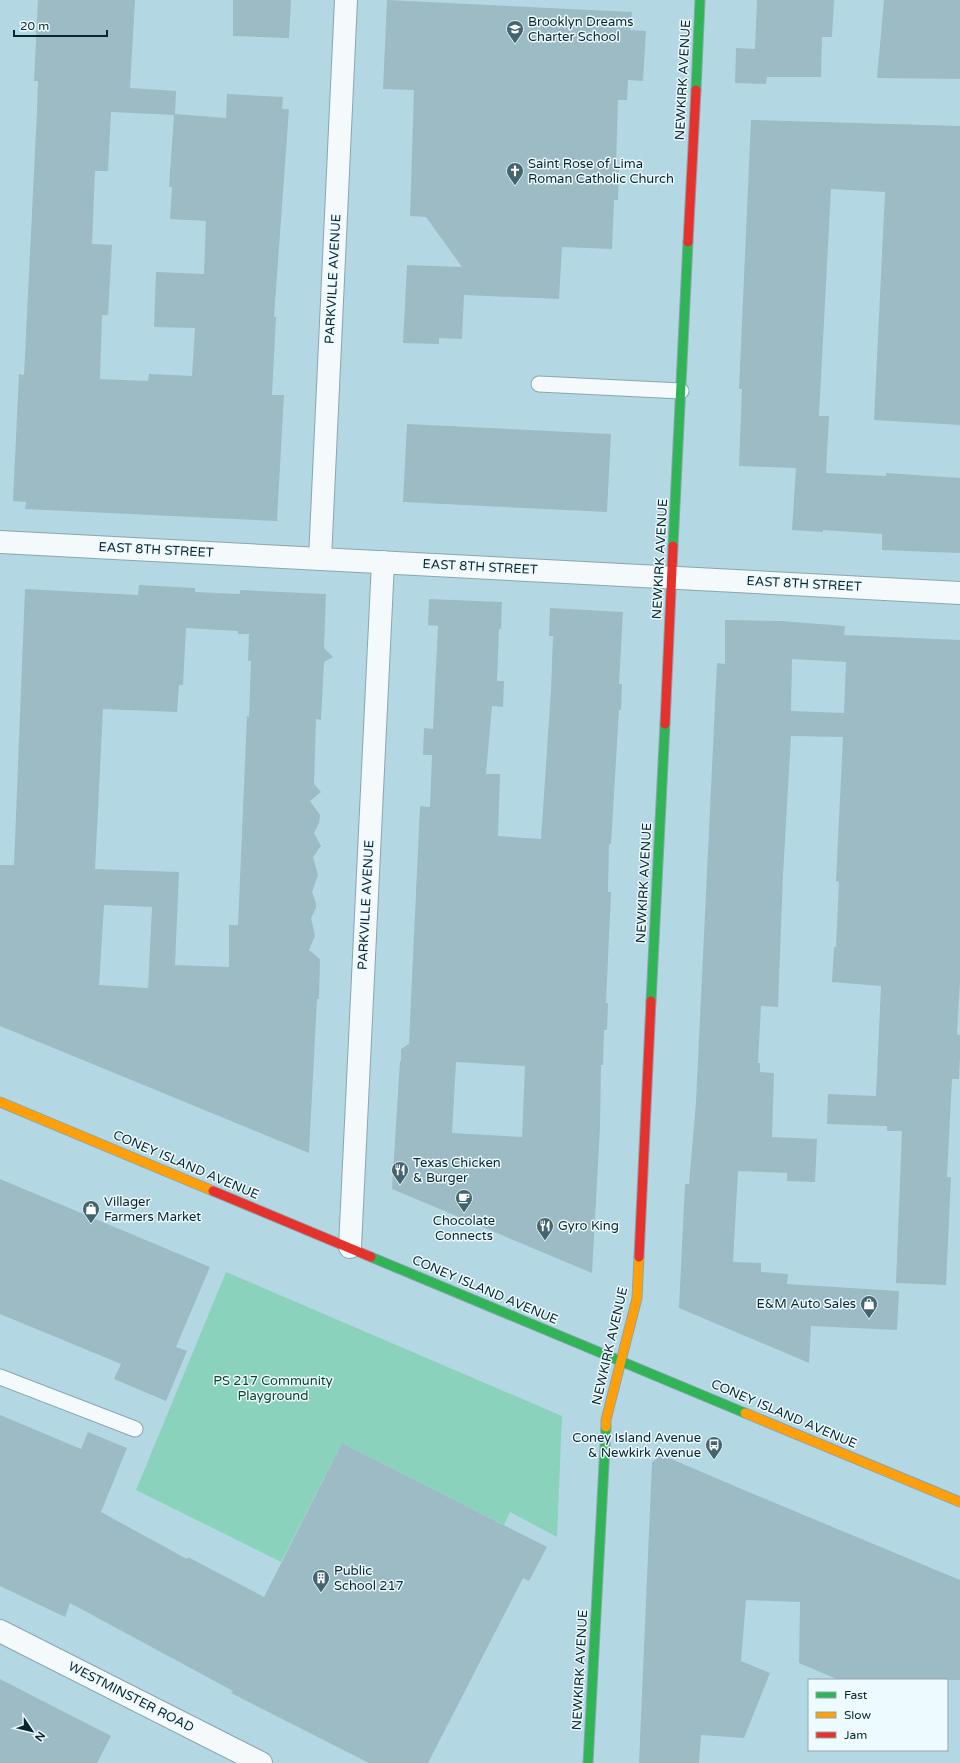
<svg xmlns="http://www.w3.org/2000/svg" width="960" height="1763" viewBox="0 0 960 1763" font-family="'Varela Round',sans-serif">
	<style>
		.green { fill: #8bd2bc }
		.building { fill: #9dbbc4; fill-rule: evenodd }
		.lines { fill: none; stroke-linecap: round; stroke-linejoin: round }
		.lane-casing { stroke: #88a6af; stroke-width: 17 }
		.street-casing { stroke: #88a6af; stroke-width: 24 }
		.fast-casing { stroke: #88a6af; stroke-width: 11 }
		.slow-casing { stroke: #88a6af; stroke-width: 11 }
		.jam-casing { stroke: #88a6af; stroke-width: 11 }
		.lane { stroke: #f4f9fb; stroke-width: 15 }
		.street { stroke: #f4f9fb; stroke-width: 22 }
		.fast { stroke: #30b455; stroke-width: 9 }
		.slow { stroke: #ff9f0a; stroke-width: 9 }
		.jam { stroke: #e5322d; stroke-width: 9 }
		.labels { text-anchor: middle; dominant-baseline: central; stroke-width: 3; stroke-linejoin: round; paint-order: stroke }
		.poi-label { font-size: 13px; fill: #08262e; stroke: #edfaff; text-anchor: start }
		.street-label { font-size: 13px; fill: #08262e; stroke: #edfaff }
		.park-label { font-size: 13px; fill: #0a462c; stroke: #edfaff }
	</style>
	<rect width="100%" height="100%" fill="#b3d8e4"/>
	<polygon class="green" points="226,1272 562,1416 557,1537 510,1512 504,1525 342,1443 281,1562 136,1490"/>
	<g class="building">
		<path d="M38 0H135L130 88 176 91 175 114 226 118 227 94 283 97 282 109H289L274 317H276L272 395H284L277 521 25 509 26 502 13 501 19 374 24 375 37 111 38 81H34ZM111 112 174 115 169 187H172L170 219 206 221 204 274 156 272 154 327 195 328 192 376 149 374 148 381 100 379 102 315H108L112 245 92 244 95 171H108Z"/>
		<polygon points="233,0 291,0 289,38 233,36"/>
		<polygon points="387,0 632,12 630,30 646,31 643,81 628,80 627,100 618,100 616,166 619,166 618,200 614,200 612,249 562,247 559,299 464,295 462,339 439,338 439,344 403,343 407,265 462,267 426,217 410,216 414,90 383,89"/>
		<polygon points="757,0 834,0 832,37 822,37 821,77 767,77 766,84 735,83 736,48 755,49"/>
		<polygon points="884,0 960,0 960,79 877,78"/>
		<polygon points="751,120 960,126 960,425 874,420 885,192 831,189 819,416 829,416 826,473 886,476 886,473 960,478 960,553 882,550 882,534 823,530 823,532 792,530 796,468 739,466 742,389 739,389"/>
		<polygon points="407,424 611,434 607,512 403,502"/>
		<path d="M139 585 195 588V592L240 594V590L326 594 324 648 333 657 324 662 321 720 316 719 314 784 321 792 310 801 320 815 319 823 314 833 321 846 313 857 318 875 312 892 316 903V908L311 918 315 936 309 950 320 959 319 999H317L309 1153 0 1026V865H14L25 589 138 595ZM186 628 238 631V634H249L248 661H251L249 717 247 716 238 925H229V967L175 965 179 872 95 869 103 709 177 712 179 685H183ZM104 905 152 907 148 988 99 985Z"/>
		<path d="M429 599 502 602 501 629H499L497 681H504L503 707 492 706 486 774H500L498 836 541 839 551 690 553 636H549L550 608 623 612 619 684H622L621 710H619L611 844H609L608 892H611L606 1003H608L607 1030H604L603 1065H601L600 1128 592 1273 392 1189 400 1061H401V1049L409 1044 420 806 430 807 432 755H423L424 728 433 729 438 626 428 625ZM456 1062 525 1066 522 1137 452 1133Z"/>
		<path d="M725 620 781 621 845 626 844 635 960 640V981L957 1034 960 1035V1057L959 1079H952L947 1177H951L946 1285 896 1283 902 1131H887V1126L827 1124 828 1094 876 1096 881 986 832 982 834 947H836L839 882 836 881 843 737 791 736 783 875 778 1007 761 1006 758 1063H760V1072L774 1073 772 1137 817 1139 815 1182 787 1181V1173L738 1171 733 1262 761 1263V1272L788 1274 787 1284 899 1291 897 1330 811 1326 809 1363 679 1308 685 1184H689L696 1102 717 663 725 664ZM792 659 846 662 844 713 791 711Z"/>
		<polygon points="0,1179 210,1267 176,1347 187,1351 166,1401 114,1379 121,1364 0,1314"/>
		<polygon points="0,1415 81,1449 88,1432 127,1448 101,1512 187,1559 188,1557 264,1597 342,1443 547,1547 529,1581 523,1578 428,1763 369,1763 231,1693 233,1691 70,1603 65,1617 0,1586"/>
		<polygon points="662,1455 751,1493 960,1580 960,1680 839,1680 799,1663 800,1602 746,1600 741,1661 770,1673 744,1738 701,1735 699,1763 639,1763 652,1462"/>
		<polygon points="0,1679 111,1736 97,1763 0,1763"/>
	</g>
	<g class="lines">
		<defs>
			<g id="lane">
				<polyline points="539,384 681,391"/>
				<polyline points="0,1377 135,1429"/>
			</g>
			<g id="street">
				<polyline points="0,542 960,593"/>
				<polyline points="320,559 346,0"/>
				<polyline points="350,1247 383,562"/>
				<polyline points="0,1631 261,1763"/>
			</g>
			<g id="fast">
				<polyline points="696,90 700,0"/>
				<polyline points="673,546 688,242"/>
				<polyline points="651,1001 665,724"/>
				<polyline points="371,1257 745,1413"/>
				<polyline points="588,1763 606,1427"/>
			</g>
			<g id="slow">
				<polyline points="0,1102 213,1191"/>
				<polyline points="745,1413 960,1502"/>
				<polyline points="606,1427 606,1420 637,1298 639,1257"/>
			</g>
			<g id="jam">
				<polyline points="688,242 696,90"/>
				<polyline points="665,724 673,546"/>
				<polyline points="213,1191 371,1257"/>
				<polyline points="639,1257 651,1001"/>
			</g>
		</defs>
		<use href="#lane" class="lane-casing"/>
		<use href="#street" class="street-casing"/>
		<use href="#fast" class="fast-casing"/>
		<use href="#slow" class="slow-casing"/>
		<use href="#jam" class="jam-casing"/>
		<use href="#lane" class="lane"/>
		<use href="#street" class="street"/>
		<use href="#fast" class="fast"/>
		<use href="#slow" class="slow"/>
		<use href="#jam" class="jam"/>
	</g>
	<defs>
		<symbol id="school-pin" viewBox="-11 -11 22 30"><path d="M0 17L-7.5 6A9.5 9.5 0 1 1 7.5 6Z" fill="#44646e" stroke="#edfaff"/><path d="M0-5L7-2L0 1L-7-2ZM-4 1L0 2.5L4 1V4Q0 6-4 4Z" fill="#fff"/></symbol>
		<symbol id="church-pin" viewBox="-11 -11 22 30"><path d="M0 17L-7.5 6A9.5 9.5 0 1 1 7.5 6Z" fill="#44646e" stroke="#edfaff"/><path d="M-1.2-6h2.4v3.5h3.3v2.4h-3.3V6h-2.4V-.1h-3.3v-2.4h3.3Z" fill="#fff"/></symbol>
		<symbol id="restaurant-pin" viewBox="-11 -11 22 30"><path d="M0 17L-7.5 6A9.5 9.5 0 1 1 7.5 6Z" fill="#44646e" stroke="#edfaff"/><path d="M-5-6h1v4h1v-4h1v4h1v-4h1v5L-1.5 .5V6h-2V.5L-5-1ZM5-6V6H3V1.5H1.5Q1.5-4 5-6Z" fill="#fff"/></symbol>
		<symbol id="cafe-pin" viewBox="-11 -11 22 30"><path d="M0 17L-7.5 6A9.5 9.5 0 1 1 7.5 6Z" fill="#44646e" stroke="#edfaff"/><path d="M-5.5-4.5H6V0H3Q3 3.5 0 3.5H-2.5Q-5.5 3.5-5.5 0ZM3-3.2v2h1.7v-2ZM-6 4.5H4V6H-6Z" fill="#fff"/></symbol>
		<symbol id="shop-pin" viewBox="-11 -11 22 30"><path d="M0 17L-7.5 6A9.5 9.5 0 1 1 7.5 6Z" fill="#44646e" stroke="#edfaff"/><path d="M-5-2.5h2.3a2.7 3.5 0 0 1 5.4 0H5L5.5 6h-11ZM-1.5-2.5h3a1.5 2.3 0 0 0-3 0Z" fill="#fff"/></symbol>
		<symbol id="bus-pin" viewBox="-11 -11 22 30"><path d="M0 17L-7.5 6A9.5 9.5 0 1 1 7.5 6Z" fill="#44646e" stroke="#edfaff"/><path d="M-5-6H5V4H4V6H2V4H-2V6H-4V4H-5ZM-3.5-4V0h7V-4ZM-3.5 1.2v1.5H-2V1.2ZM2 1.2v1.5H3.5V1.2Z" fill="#fff"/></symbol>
		<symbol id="building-pin" viewBox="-11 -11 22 30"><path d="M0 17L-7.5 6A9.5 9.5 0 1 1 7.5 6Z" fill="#44646e" stroke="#edfaff"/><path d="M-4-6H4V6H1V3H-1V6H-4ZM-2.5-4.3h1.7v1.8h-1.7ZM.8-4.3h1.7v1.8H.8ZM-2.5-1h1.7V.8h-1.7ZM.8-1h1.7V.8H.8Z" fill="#fff"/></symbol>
	</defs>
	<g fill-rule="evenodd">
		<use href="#school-pin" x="505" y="19" width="20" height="27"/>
		<use href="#church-pin" x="505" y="161" width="20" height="27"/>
		<use href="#restaurant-pin" x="390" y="1160" width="20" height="27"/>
		<use href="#cafe-pin" x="454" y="1188" width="20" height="27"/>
		<use href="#shop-pin" x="81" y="1199" width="20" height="27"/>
		<use href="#restaurant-pin" x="535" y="1216" width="20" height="27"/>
		<use href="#shop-pin" x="859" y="1294" width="20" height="27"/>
		<use href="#bus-pin" x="704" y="1435" width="20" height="27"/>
		<use href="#building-pin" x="311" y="1568" width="20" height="27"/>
	</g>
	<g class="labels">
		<g class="poi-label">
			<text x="528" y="22">Brooklyn Dreams<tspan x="528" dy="15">Charter School</tspan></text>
			<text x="528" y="164">Saint Rose of Lima<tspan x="528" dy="15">Roman Catholic Church</tspan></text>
			<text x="413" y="1163">Texas Chicken<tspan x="413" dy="15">&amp; Burger</tspan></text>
			<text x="104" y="1202">Villager<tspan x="104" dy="15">Farmers Market</tspan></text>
			<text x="464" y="1221" text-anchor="middle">Chocolate<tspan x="464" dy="15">Connects</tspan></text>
			<text x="558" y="1226">Gyro King</text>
			<text x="856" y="1304" text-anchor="end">E&amp;M Auto Sales</text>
			<text x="701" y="1438" text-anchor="end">Coney Island Avenue<tspan x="701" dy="15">&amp; Newkirk Avenue</tspan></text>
			<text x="334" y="1571">Public<tspan x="334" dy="15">School 217</tspan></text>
		</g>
		<g class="street-label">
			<text transform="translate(683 80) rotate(-87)">NEWKIRK AVENUE</text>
			<text transform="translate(333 279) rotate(-87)">PARKVILLE AVENUE</text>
			<text transform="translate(156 550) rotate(3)">EAST 8TH STREET</text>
			<text transform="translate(660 559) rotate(-87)">NEWKIRK AVENUE</text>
			<text transform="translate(480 567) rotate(3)">EAST 8TH STREET</text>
			<text transform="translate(804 584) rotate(3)">EAST 8TH STREET</text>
			<text transform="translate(644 883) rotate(-87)">NEWKIRK AVENUE</text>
			<text transform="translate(366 905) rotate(-87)">PARKVILLE AVENUE</text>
			<text transform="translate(186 1165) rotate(23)">CONEY ISLAND AVENUE</text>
			<text transform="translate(485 1290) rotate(23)">CONEY ISLAND AVENUE</text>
			<text transform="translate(610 1346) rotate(-77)">NEWKIRK AVENUE</text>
			<text transform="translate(784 1414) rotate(23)">CONEY ISLAND AVENUE</text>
			<text transform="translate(580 1670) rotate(-87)">NEWKIRK AVENUE</text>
			<text transform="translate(131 1697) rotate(27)">WESTMINSTER ROAD</text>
		</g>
		<g class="park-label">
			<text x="273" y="1381">PS 217 Community<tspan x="273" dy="15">Playground</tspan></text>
		</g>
	</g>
	<rect x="808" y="1679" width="140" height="72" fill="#edfaff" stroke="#91a5ab"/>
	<rect x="816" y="1692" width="20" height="6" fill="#30b455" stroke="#91a5ab"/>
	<text x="844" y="1699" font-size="12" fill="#08262e">Fast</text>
	<rect x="816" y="1712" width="20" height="6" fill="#ff9f0a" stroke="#91a5ab"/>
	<text x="844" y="1719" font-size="12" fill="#08262e">Slow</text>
	<rect x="816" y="1732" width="20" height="6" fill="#e5322d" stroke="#91a5ab"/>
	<text x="844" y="1739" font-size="12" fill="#08262e">Jam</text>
	<g transform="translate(32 1731) rotate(125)" stroke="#edfaff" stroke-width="3" paint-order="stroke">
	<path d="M0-3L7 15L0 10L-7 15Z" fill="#08262e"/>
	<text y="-6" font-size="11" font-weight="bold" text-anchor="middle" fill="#08262e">N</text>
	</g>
	<path d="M14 30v6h93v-6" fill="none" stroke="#08262e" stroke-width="2"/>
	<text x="20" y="30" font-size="12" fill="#08262e" stroke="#edfaff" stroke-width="3" paint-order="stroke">20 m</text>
</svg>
